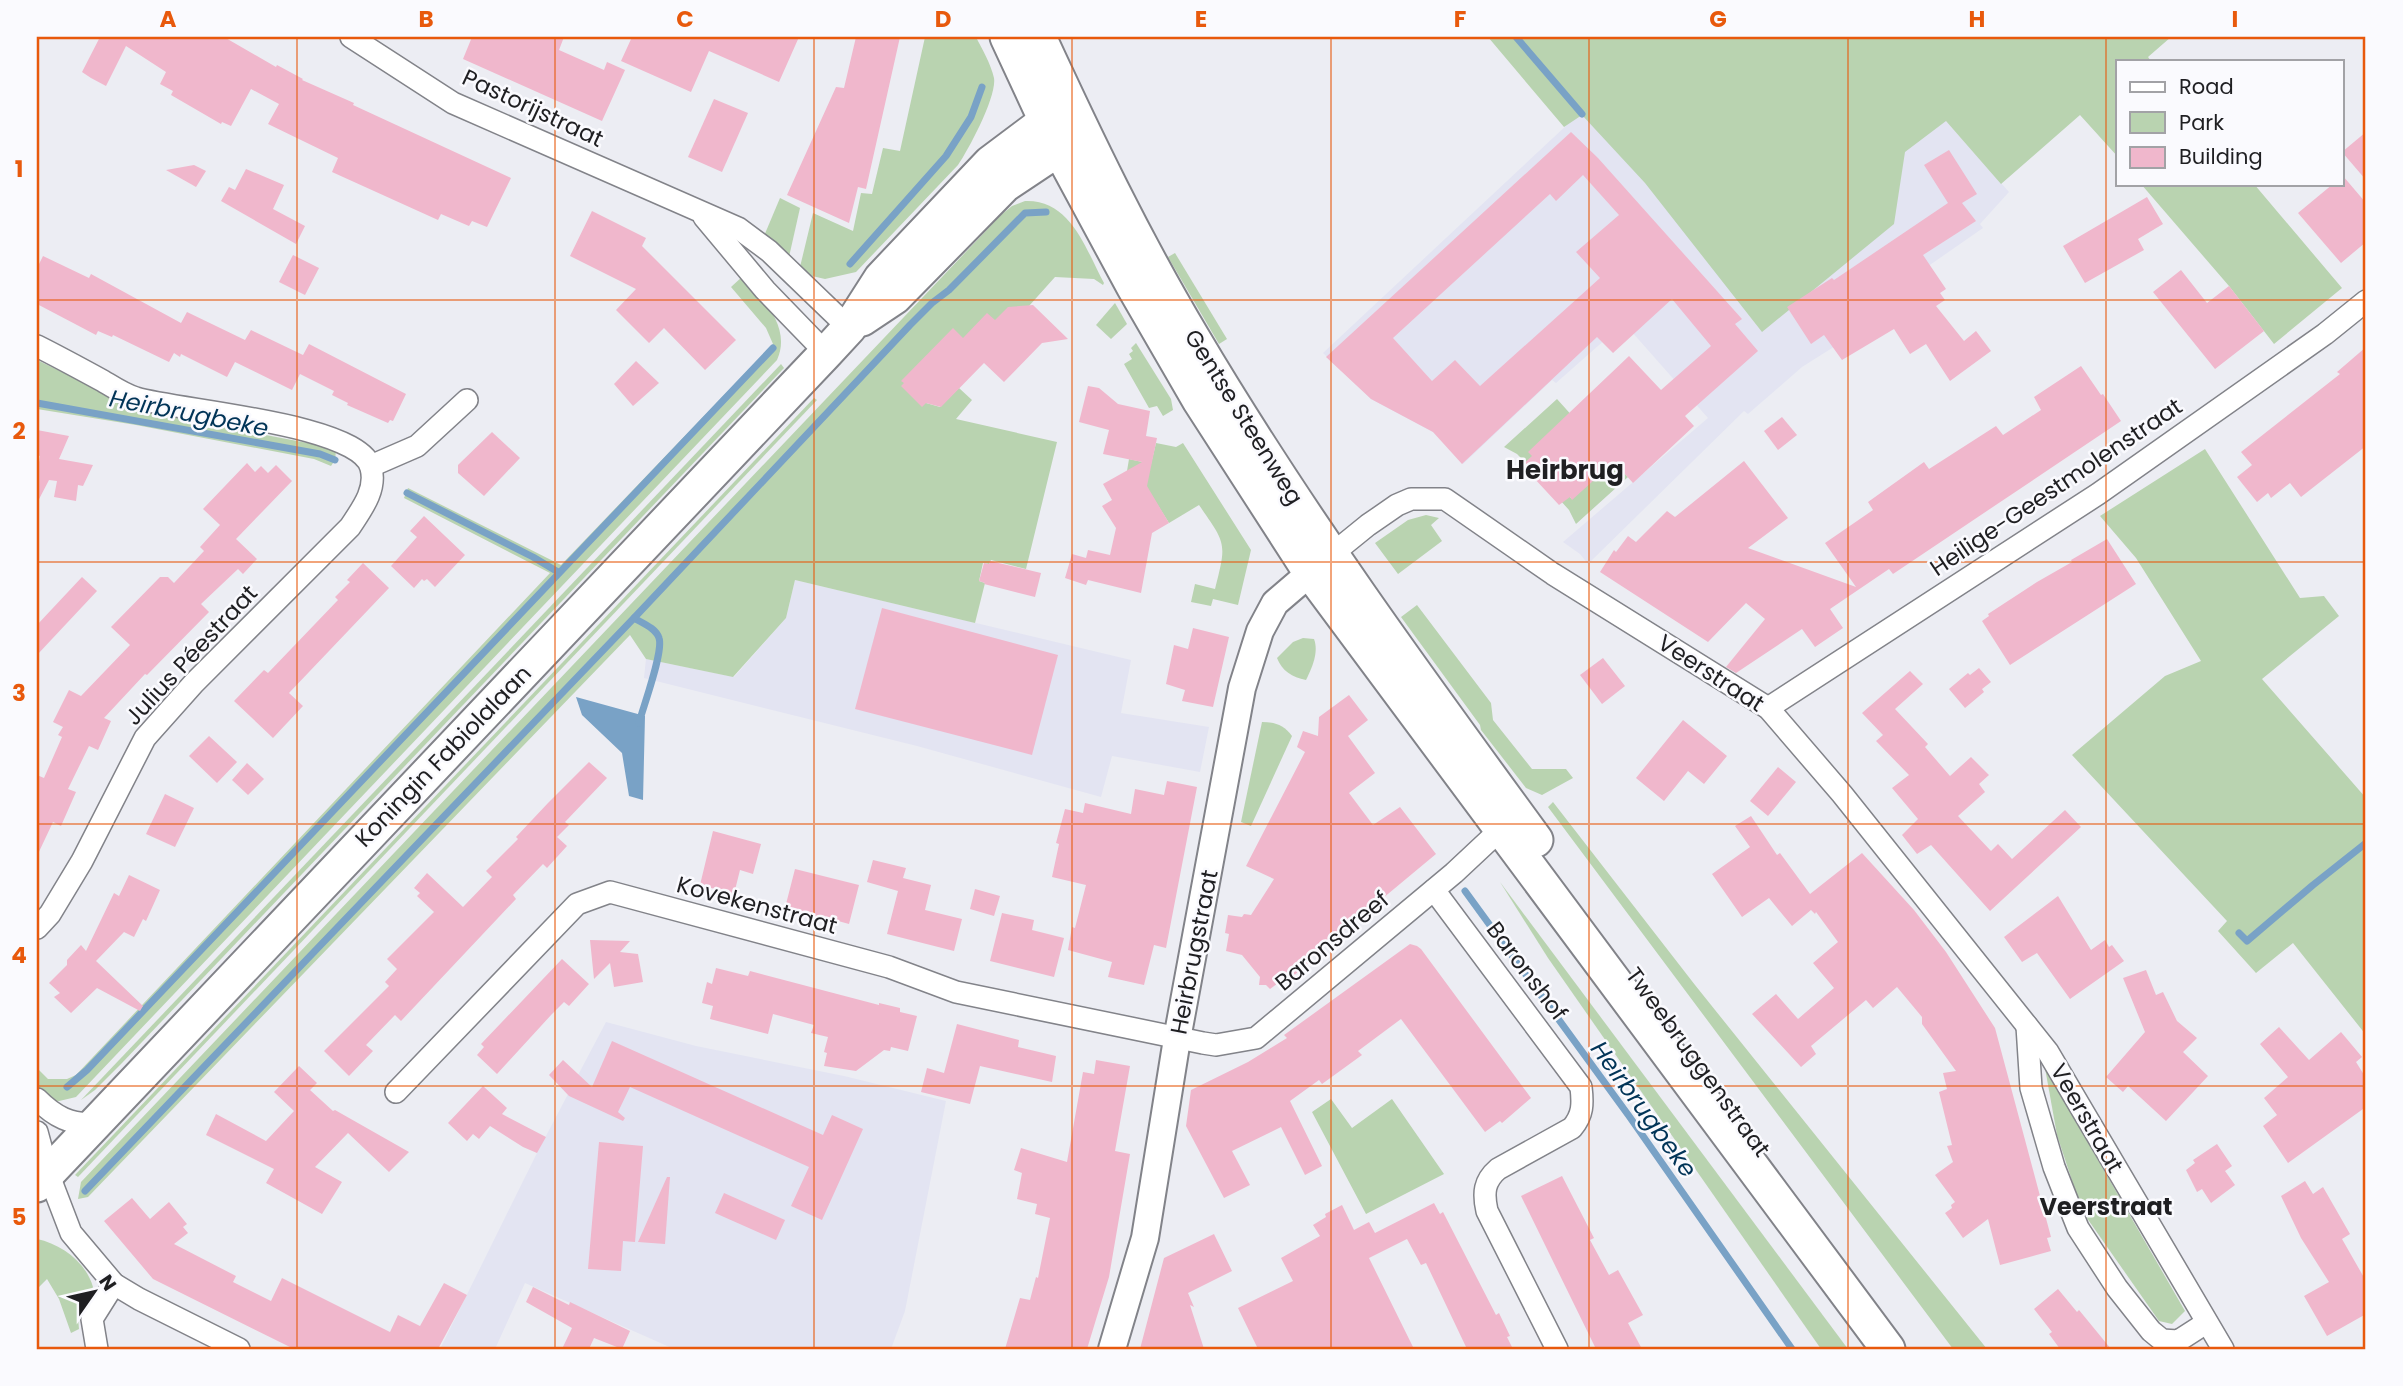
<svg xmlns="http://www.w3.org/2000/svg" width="2403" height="1386" viewBox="0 0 2403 1386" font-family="Poppins,sans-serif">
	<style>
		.built { fill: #e3e4f2 }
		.green { fill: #b9d3b0 }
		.water { fill: #79a2c6 }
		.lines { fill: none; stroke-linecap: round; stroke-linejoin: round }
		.stream { stroke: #79a2c6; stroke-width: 7 }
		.building { fill: #f0b7cc; fill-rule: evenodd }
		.minor-casing { stroke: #828389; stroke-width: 24 }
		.tertiary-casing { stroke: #828389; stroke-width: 30 }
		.primary-casing { stroke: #828389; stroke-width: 37 }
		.minor { stroke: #fff; stroke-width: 21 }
		.tertiary { stroke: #fff; stroke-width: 26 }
		.primary { stroke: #fff; stroke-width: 33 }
		.grid { fill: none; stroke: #e8590c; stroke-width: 2; stroke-opacity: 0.55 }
		.labels { text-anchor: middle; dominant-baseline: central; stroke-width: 5; stroke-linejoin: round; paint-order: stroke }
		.street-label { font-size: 23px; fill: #1f1f22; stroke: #fafafe }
		.water-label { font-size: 24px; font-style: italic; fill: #013457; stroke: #fafafe }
		.neighbourhood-label { font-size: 24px; font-weight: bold; fill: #1f1f22; stroke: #fafafe }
		.quarter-label { font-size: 26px; font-weight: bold; fill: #1f1f22; stroke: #fafafe }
		.neatline { fill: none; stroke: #e8590c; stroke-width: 2.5 }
		.grid-label { font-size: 23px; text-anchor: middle; font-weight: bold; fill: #e8590c }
	</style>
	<rect width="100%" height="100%" fill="#ecedf3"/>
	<g class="built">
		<polygon points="1582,114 1946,121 2009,192 1980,224 1983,228 1914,276 1924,290 1802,367 1748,414 1744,411 1588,564 1580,554 1563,542 1708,418 1624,323 1556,383 1552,380 1463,464 1433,432 1371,399 1323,353 1569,123"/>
		<polygon points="795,580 1131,660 1121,713 1209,727 1200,772 1112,756 1101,797 917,746 644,678 646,659 734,677 786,618"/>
		<polygon points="606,1022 696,1046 844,1076 946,1101 905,1311 891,1349 674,1349 525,1283 495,1349 440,1349 537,1153"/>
	</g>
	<g class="green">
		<path d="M925 37H976C982 49 991 64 994 78 997 96 969 149 958 165L856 272 825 279 812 276 800 267 813 213 853 231 861 193 872 194 883 148 900 151Z"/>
		<polygon points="1488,37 2171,37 2148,57 2151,61 2118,61 2118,157 2080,115 2001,184 1946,121 1905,152 1894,224 1762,332 1645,183 1582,115 1564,127"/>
		<polygon points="2141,184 2254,184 2342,288 2274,344 2229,286"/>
		<polygon points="780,198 800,208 789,257 764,236"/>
		<path d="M1025 201C1071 199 1086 250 1104 283L1103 285 1094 279 1055 277 1029 306 963 340 904 381 926 403 940 407 959 388 972 400 956 419 1057 442 1026 569 991 560 989 564 983 563 979 581 985 583 975 623 795 580 786 618 733 677 646 659 630 635 88 1197 78 1199 81 1182 1001 215 1012 206Z"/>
		<polygon points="1175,253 1227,339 1219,344 1168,257"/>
		<path d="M743 276C762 298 792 327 777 360L76 1097 55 1102 37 1095V1068L48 1079H67L76 1075 550 573 404 498 408 488 561 565 773 344 766 328 731 287Z"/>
		<polygon points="1115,303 1127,324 1111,339 1096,325"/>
		<polygon points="1136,343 1171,399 1173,410 1163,416 1157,406 1149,408 1124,364 1132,359 1129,354 1133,351 1131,348"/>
		<polygon points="37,360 135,407 168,416 318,445 336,451 335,460 331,466 314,459 136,425 37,409"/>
		<polygon points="781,364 784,368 122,1063 95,1090 81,1100"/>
		<polygon points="814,398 817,400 78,1177 75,1175"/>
		<polygon points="1557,399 1575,419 1527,464 1517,454 1504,447"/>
		<path d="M1156 443 1176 447 1183 443 1251 550 1238 605 1213 599 1211 606 1191 602 1195 584 1215 589C1227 542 1226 544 1199 505L1169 523 1154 499 1127 471 1129 459 1151 464Z"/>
		<polygon points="2205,449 2300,598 2324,596 2339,616 2262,679 2366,798 2366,1035 2293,943 2256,973 2218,931 2227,921 2072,755 2165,676 2201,661 2136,558 2100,516"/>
		<polygon points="1608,456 1628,477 1576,524 1569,510 1560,500 1567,494 1572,499"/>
		<polygon points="1426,515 1439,518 1431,525 1442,541 1398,574 1375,543 1408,520"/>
		<polygon points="1417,605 1491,703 1493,720 1532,769 1566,769 1573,778 1542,795 1526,788 1481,730 1480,725 1401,617"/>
		<path d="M1303 638 1314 639C1319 652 1312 668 1306 680 1292 677 1282 671 1277 658L1293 642Z"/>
		<path d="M1262 722C1275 722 1284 725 1292 736L1251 826 1241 822Z"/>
		<polygon points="1553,802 1695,985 1987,1349 1953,1349 1548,807"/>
		<polygon points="1500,882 1848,1349 1821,1349 1548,958"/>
		<polygon points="2045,1068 2185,1311 2172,1324 2159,1321 2082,1211 2057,1135"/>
		<polygon points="1331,1099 1352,1128 1392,1099 1444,1174 1366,1214 1312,1112"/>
		<path d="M37 1239C61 1244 86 1262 93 1287L78 1318 79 1329 71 1333 59 1299 47 1279 37 1289Z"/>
	</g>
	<polygon class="water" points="576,697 645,716 643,800 629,796 622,753 582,715"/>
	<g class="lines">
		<g class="stream">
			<polyline points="1516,37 1582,114"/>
			<polyline points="850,264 946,156 971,117 982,87"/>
			<polyline points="37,403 320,454 335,460"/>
			<polyline points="407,493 533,557 558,572"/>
			<path d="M634 618C642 623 656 628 659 638 664 651 643 707 639 723"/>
			<polyline points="1465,891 1629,1116 1792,1349"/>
			<polyline points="2239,933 2247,941 2313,885 2366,843"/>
			<polyline points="67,1087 87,1070 773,348"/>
			<polyline points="85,1191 634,618 910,325 932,303 949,290 1025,213 1046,212"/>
		</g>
	</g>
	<g class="building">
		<polygon points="100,37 224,37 276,67 277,65 303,79 302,80 354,103 353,105 511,178 487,227 472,221 469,226 441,214 438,220 332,172 338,158 268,124 279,104 251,89 231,126 222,122 221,124 171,95 173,91 160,84 166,72 126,46 106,86 91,78 82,72"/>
		<polygon points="472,37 564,37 559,50 604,70 607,62 625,70 602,121 463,59"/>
		<polygon points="632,37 799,37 779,82 709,51 691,92 621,61"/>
		<polygon points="856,37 900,37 866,189 858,187 849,223 787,195 836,87 844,88"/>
		<polygon points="714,99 748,113 722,172 688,157"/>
		<path d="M1571 132 1598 158 1742 319 1735 324 1758 351 1685 416 1694 426 1633 483 1614 462 1572 500 1570 497 1559 505 1522 465 1532 456 1528 452 1629 356 1661 390 1711 346 1672 299 1613 353 1597 337 1462 464 1433 432 1371 399 1326 357ZM1583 175 1619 215 1576 252 1600 278 1480 386 1455 360 1432 381 1393 338 1550 194 1556 201Z"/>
		<polygon points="2366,132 2366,180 2342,152"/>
		<polygon points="1949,150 1977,194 1962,203 1976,221 1923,255 1946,289 1940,293 1945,300 1936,306 1964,341 1976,331 1991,351 1950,381 1926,344 1910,354 1894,329 1842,360 1824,335 1811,344 1787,307 1832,278 1834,280 1948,203 1924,165"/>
		<polygon points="194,165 206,171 196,187 166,170"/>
		<polygon points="246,169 284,185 273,209 305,226 296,244 221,201 229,187 235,190"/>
		<polygon points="2343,176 2366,203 2366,242 2341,263 2298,213 2333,184 2342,184"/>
		<polygon points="2147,197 2163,224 2138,239 2144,250 2085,283 2063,246"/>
		<polygon points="592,211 646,238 642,246 736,340 705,370 664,328 649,343 616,310 636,289 570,256"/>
		<polygon points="293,255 319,268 305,295 279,282"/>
		<polygon points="43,256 89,278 91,274 181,323 187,312 245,340 251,330 303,355 309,344 406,394 393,421 390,420 388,423 347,405 348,403 332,395 334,391 300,374 292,390 235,362 227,377 181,354 180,357 174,353 169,362 113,335 112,337 98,331 96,335 37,304 37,268"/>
		<polygon points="2181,270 2207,303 2229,286 2264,331 2215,369 2153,292"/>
		<polygon points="1033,305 1068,339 1042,343 1004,382 984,363 941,407 926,403 922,407 901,386 904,383 901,381 953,328 963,338 987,313 995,320 1008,307"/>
		<polygon points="2366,347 2366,446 2301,497 2290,483 2271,498 2268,493 2257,502 2237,477 2252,465 2241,452 2340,374 2337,372"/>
		<polygon points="636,361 659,383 633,406 614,384"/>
		<polygon points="2081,366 2101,395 2103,394 2121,421 1893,574 1889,569 1830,609 1843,628 1815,647 1802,629 1736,673 1726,667 1765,619 1746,603 1708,642 1600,572 1614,550 1616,552 1628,536 1636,542 1667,511 1675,517 1744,461 1788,518 1748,548 1856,587 1825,543 1873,510 1868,502 1924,462 1929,469 1996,426 2003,435 2041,410 2034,397"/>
		<polygon points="1088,386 1099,388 1118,404 1150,411 1146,436 1157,438 1147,486 1169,523 1152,533 1141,593 1088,580 1086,585 1065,578 1072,554 1086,558 1088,550 1110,555 1116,528 1102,506 1112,500 1103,484 1142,462 1103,454 1109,430 1079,422"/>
		<polygon points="1782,417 1797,435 1778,450 1764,431"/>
		<polygon points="37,430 69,436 59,459 93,465 83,486 78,485 76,501 54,497 57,481 49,480 37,503 37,475 40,456 37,455"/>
		<polygon points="492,432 520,458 484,496 458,473 458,465"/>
		<polygon points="247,463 255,472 261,466 268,473 276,465 292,481 236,539 257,559 243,574 238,569 201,604 209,612 147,675 145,674 104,718 111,721 98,750 89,746 68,789 76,792 61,826 53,822 37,856 37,775 44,778 62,737 58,735 63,727 53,722 69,690 81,696 130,645 111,627 160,577 168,577 174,583 204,551 200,547 220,525 203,509"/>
		<polygon points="424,516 465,555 435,587 427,579 424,581 422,579 414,588 391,566 417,537 410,531"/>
		<polygon points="2107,539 2136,584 2010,665 1982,621 1989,616 1988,614 2037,582 2072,562 2071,560"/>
		<polygon points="990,561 1041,573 1035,597 984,584 985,583 979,581 984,563 989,564"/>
		<polygon points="363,563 389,588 289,693 303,706 273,738 234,701 264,670 268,673 338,600 335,597 350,582 347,580"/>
		<polygon points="82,577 97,591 37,655 37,625"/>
		<polygon points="882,608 1058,655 1032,755 855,709"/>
		<polygon points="1193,628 1229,637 1213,707 1182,701 1185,690 1166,684 1174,645 1188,649"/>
		<polygon points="1603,658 1625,686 1602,704 1580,675"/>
		<polygon points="1979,668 1991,682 1982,689 1984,692 1965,708 1949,689 1968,673 1970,675"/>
		<polygon points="1910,671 1923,684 1895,709 1928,744 1925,747 1950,776 1971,757 1989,775 1979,784 1985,792 1958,816 1991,851 1998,844 2012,859 2065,810 2081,827 1990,911 1931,845 1917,854 1902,835 1918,819 1892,788 1909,775 1876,741 1883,735 1862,713"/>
		<polygon points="1349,695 1368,720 1348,736 1375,773 1349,793 1373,825 1400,807 1436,854 1335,938 1305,958 1309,963 1287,981 1285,978 1270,989 1266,985 1259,985 1260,977 1242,955 1226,951 1229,934 1225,933 1228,915 1242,917 1244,914 1251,915 1274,879 1246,866 1305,752 1297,747 1303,731 1318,736 1319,717"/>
		<polygon points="1683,720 1727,756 1704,784 1688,771 1664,801 1636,778"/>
		<polygon points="209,736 237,762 217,783 189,756"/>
		<polygon points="589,762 607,778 565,822 569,825 557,837 567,846 547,868 543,864 513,895 516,899 401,1021 395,1015 366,1045 373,1051 349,1076 324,1051 389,986 385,982 397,969 387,959 434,912 417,896 420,893 414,888 427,873 463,907 492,877 486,871 518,839 516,837 548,803"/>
		<polygon points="247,763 264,779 248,795 232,780"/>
		<polygon points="1778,767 1796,782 1768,816 1750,801"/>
		<polygon points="1167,781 1197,787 1166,948 1154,945 1144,985 1108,977 1112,962 1068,950 1072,927 1075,928 1086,885 1052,877 1059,844 1056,843 1065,809 1083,813 1085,803 1131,814 1135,789 1164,795"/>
		<polygon points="165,794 194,808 175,847 146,834"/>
		<polygon points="1751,816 1777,855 1780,853 1810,894 1862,853 1914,910 1946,952 1995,1028 2051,1237 2047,1238 2051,1251 2000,1265 1988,1219 1963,1238 1945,1213 1952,1208 1951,1205 1955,1202 1935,1175 1953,1162 1947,1146 1952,1145 1939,1092 1947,1089 1943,1073 1956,1071 1922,1024 1922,1017 1897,987 1873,1008 1866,1000 1811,1046 1816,1054 1801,1067 1752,1014 1776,994 1798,1019 1834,988 1813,963 1838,942 1816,912 1815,914 1811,910 1792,926 1769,898 1742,917 1712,874 1750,847 1735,826"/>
		<polygon points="713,831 761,844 753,874 740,870 734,894 700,885"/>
		<polygon points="873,860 906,868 903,878 931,885 925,910 962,919 954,951 887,934 898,891 867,882"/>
		<polygon points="795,869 859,885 849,924 831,919 829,923 816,920 804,917 805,912 785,908"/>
		<polygon points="129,875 160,890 146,921 143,919 134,937 124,932 96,961 143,1006 140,1011 97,988 71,1013 54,997 60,993 49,983 67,965 67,960 81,945 86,951 114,893 119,896"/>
		<polygon points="975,889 1000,896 994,916 970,909"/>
		<polygon points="2058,896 2091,950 2105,940 2109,947 2112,945 2124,961 2070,999 2037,953 2022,962 2004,937"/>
		<polygon points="1002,913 1034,920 1032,930 1064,938 1054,977 990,961"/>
		<polygon points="590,940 630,941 620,952 638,954 643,982 614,987 610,963 594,979"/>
		<polygon points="1410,944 1417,946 1421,949 1531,1098 1502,1123 1500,1121 1485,1132 1401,1019 1358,1051 1362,1055 1322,1084 1319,1080 1290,1101 1322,1166 1305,1175 1281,1127 1232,1151 1250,1185 1224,1198 1186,1126 1191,1090 1248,1062 1287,1038 1284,1035"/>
		<polygon points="562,959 589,984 569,1006 564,1002 552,1014 497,1074 477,1055 484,1047 481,1044"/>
		<polygon points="716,968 748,976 750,971 879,1005 879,1003 900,1008 900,1012 917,1016 908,1051 891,1047 890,1051 884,1050 856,1071 824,1066 827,1053 824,1052 828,1037 811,1033 814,1025 773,1014 768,1034 710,1019 713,1006 702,1003 707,982 712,984"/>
		<polygon points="2146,970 2156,995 2163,992 2177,1021 2197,1038 2183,1052 2208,1076 2166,1121 2128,1086 2123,1092 2106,1077 2145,1032 2123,978"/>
		<polygon points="957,1024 1019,1040 1018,1047 1056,1056 1052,1082 980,1066 970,1104 921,1092 927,1068 944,1073"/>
		<polygon points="2279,1027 2309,1060 2341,1032 2362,1057 2356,1062 2366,1078 2363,1109 2288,1163 2263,1126 2277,1115 2264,1098 2288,1077 2260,1044"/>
		<polygon points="612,1041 823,1135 832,1115 863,1129 822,1220 791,1206 809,1167 630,1087 618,1112 625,1118 623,1121 569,1096 549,1075 563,1060 592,1087"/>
		<polygon points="1096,1060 1130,1066 1115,1151 1130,1154 1109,1277 1087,1349 1005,1349 1020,1298 1030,1300 1036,1277 1038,1278 1050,1218 1035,1214 1037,1204 1017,1199 1022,1173 1014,1170 1021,1148 1067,1162 1083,1072 1094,1074"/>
		<polygon points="299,1066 317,1083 310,1090 333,1111 335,1110 409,1152 389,1172 348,1133 315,1167 342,1182 322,1214 266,1183 274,1169 206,1135 216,1114 266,1141 294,1111 274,1092"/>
		<polygon points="483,1086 507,1108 502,1114 546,1137 537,1153 523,1147 490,1126 479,1139 473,1134 467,1141 448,1123"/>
		<polygon points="599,1142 643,1146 635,1242 623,1241 621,1271 588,1269"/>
		<polygon points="2217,1144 2232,1166 2225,1171 2235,1185 2211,1203 2202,1189 2197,1192 2186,1170 2195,1163 2193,1160"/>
		<polygon points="1562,1176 1594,1238 1590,1240 1609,1275 1618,1270 1643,1315 1628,1323 1642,1349 1596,1349 1521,1196"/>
		<polygon points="667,1177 670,1177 665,1244 638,1242"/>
		<polygon points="2305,1181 2313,1194 2323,1187 2350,1234 2342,1239 2366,1281 2366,1314 2327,1336 2304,1296 2329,1282 2301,1238 2281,1196"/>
		<polygon points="724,1193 785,1220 776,1240 715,1213"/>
		<polygon points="132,1198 150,1219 169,1202 187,1224 183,1227 188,1233 174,1244 236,1276 233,1282 271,1301 282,1278 390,1332 398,1315 420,1326 444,1283 467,1295 438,1349 294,1349 153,1279 104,1221"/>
		<polygon points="1434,1203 1440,1214 1443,1212 1496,1315 1499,1313 1510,1336 1507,1337 1513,1349 1467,1349 1426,1263 1421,1265 1407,1239 1369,1258 1414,1349 1258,1349 1238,1308 1293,1281 1281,1258 1320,1236 1313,1225 1326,1217 1325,1214 1342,1205 1354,1230 1369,1222 1375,1233"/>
		<polygon points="1214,1234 1232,1271 1188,1293 1194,1307 1190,1305 1204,1349 1140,1349 1164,1258"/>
		<polygon points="533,1287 569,1305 570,1302 630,1331 622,1349 594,1338 589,1349 562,1349 572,1328 526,1302"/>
		<polygon points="2058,1289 2077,1312 2079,1310 2111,1349 2060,1349 2049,1334 2052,1332 2034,1309"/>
	</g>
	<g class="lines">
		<defs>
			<g id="minor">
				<polyline points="351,37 453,103 738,228 769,251 849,328"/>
				<polyline points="704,217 765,290 826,353"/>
				<path d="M37 346C59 357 81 369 103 381 113 387 125 395 136 398 178 411 360 423 371 468 377 490 361 510 350 527L194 683 145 738 82 861 50 914 37 928"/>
				<polyline points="371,466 417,446 467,400"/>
				<polyline points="1331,555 1368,525 1397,505 1411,499 1445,499 1553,574 1768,708 1842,794 2048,1052 2223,1349"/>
				<polyline points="1768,708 2098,494 2325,334 2366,301"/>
				<path d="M1434 890 1581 1087C1583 1104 1583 1115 1572 1128L1498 1169C1484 1181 1483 1193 1487 1211L1557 1349"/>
				<polyline points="2027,1026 2031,1088 2054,1167 2078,1228 2117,1288 2151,1331 2162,1340 2178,1341 2206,1323"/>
				<polyline points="396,1092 577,904 610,892 889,967 956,992 1203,1043 1216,1045 1256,1038 1454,873 1500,830"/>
				<path d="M37 1099C54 1116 71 1126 96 1123"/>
				<polyline points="37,1132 48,1173 71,1233 114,1284 139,1299 239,1349"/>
				<polyline points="97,1349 92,1319 114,1284"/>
			</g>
			<polyline id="tertiary" points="1112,1349 1145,1238 1177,1039 1242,688 1260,631 1275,603 1324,561"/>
			<g id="primary">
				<polyline points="1007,37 1059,149 1133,286 1199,400 1310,572 1888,1349"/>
				<path d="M1039 37C1086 139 1135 241 1193 338 1296 512 1416 676 1536 840"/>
				<polyline points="862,319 895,297 1005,185 1059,149 1078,141"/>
				<polyline points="37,1185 826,353 849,328 881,278 990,163 1046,121 1064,113"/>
			</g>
		</defs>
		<use href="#minor" class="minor-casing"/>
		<use href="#tertiary" class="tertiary-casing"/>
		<use href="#primary" class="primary-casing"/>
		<use href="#minor" class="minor"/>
		<use href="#tertiary" class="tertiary"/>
		<use href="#primary" class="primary"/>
	</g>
	<path class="grid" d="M297 37V1349M555 37V1349M814 37V1349M1072 37V1349M1331 37V1349M1589 37V1349M1848 37V1349M2106 37V1349M37 300H2366M37 562H2366M37 824H2366M37 1086H2366"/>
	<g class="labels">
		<g class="street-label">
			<text transform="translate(533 108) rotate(25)">Pastorijstraat</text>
			<text transform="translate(1244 417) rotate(58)">Gentse Steenweg</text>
			<text transform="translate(2056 487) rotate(-34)">Heilige-Geestmolenstraat</text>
			<text transform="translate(191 655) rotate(-47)">Julius Péestraat</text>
			<text transform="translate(1711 673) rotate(33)">Veerstraat</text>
			<text transform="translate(443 756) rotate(-46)">Koningin Fabiolalaan</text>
			<text transform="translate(757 905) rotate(15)">Kovekenstraat</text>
			<text transform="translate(1332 941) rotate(-40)">Baronsdreef</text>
			<text transform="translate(1194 952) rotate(-79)">Heirbrugstraat</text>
			<text transform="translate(1527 971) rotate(53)">Baronshof</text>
			<text transform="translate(1698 1062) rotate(54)">Tweebruggenstraat</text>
			<text transform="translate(2087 1118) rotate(60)">Veerstraat</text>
		</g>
		<g class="water-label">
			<text transform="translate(189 413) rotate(11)">Heirbrugbeke</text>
			<text transform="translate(1644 1109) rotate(54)">Heirbrugbeke</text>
		</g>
		<g class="neighbourhood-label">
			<text x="2106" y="1206">Veerstraat</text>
		</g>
		<g class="quarter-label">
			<text x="1565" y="470">Heirbrug</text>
		</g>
	</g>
	<rect width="2403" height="1386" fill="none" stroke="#fafafe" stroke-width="77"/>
	<rect x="2116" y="60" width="228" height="126" fill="#fafafe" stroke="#a2a2a6" stroke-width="2"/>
	<rect x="2130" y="82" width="35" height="10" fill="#ffffff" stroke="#a2a2a6" stroke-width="2"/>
	<text x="2179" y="94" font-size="21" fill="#1f1f22">Road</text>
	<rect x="2130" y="112" width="35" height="21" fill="#b9d3b0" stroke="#a2a2a6" stroke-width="2"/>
	<text x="2179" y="130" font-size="21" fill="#1f1f22">Park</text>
	<rect x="2130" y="147" width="35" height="21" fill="#f0b7cc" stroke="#a2a2a6" stroke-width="2"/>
	<text x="2179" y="164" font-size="21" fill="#1f1f22">Building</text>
	<g transform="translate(94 1292) rotate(56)" stroke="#fafafe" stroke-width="5" paint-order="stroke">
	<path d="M0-5L12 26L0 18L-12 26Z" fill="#1f1f22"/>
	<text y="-10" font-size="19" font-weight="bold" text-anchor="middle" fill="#1f1f22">N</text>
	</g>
	<rect x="38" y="38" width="2326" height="1310" class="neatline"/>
	<g class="grid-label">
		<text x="168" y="27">A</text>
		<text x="426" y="27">B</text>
		<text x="685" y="27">C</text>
		<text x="943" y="27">D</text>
		<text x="1201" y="27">E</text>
		<text x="1460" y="27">F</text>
		<text x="1718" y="27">G</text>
		<text x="1977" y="27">H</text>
		<text x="2235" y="27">I</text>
		<text x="19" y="177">1</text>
		<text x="19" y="439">2</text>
		<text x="19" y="701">3</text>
		<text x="19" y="963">4</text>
		<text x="19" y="1225">5</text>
	</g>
</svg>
